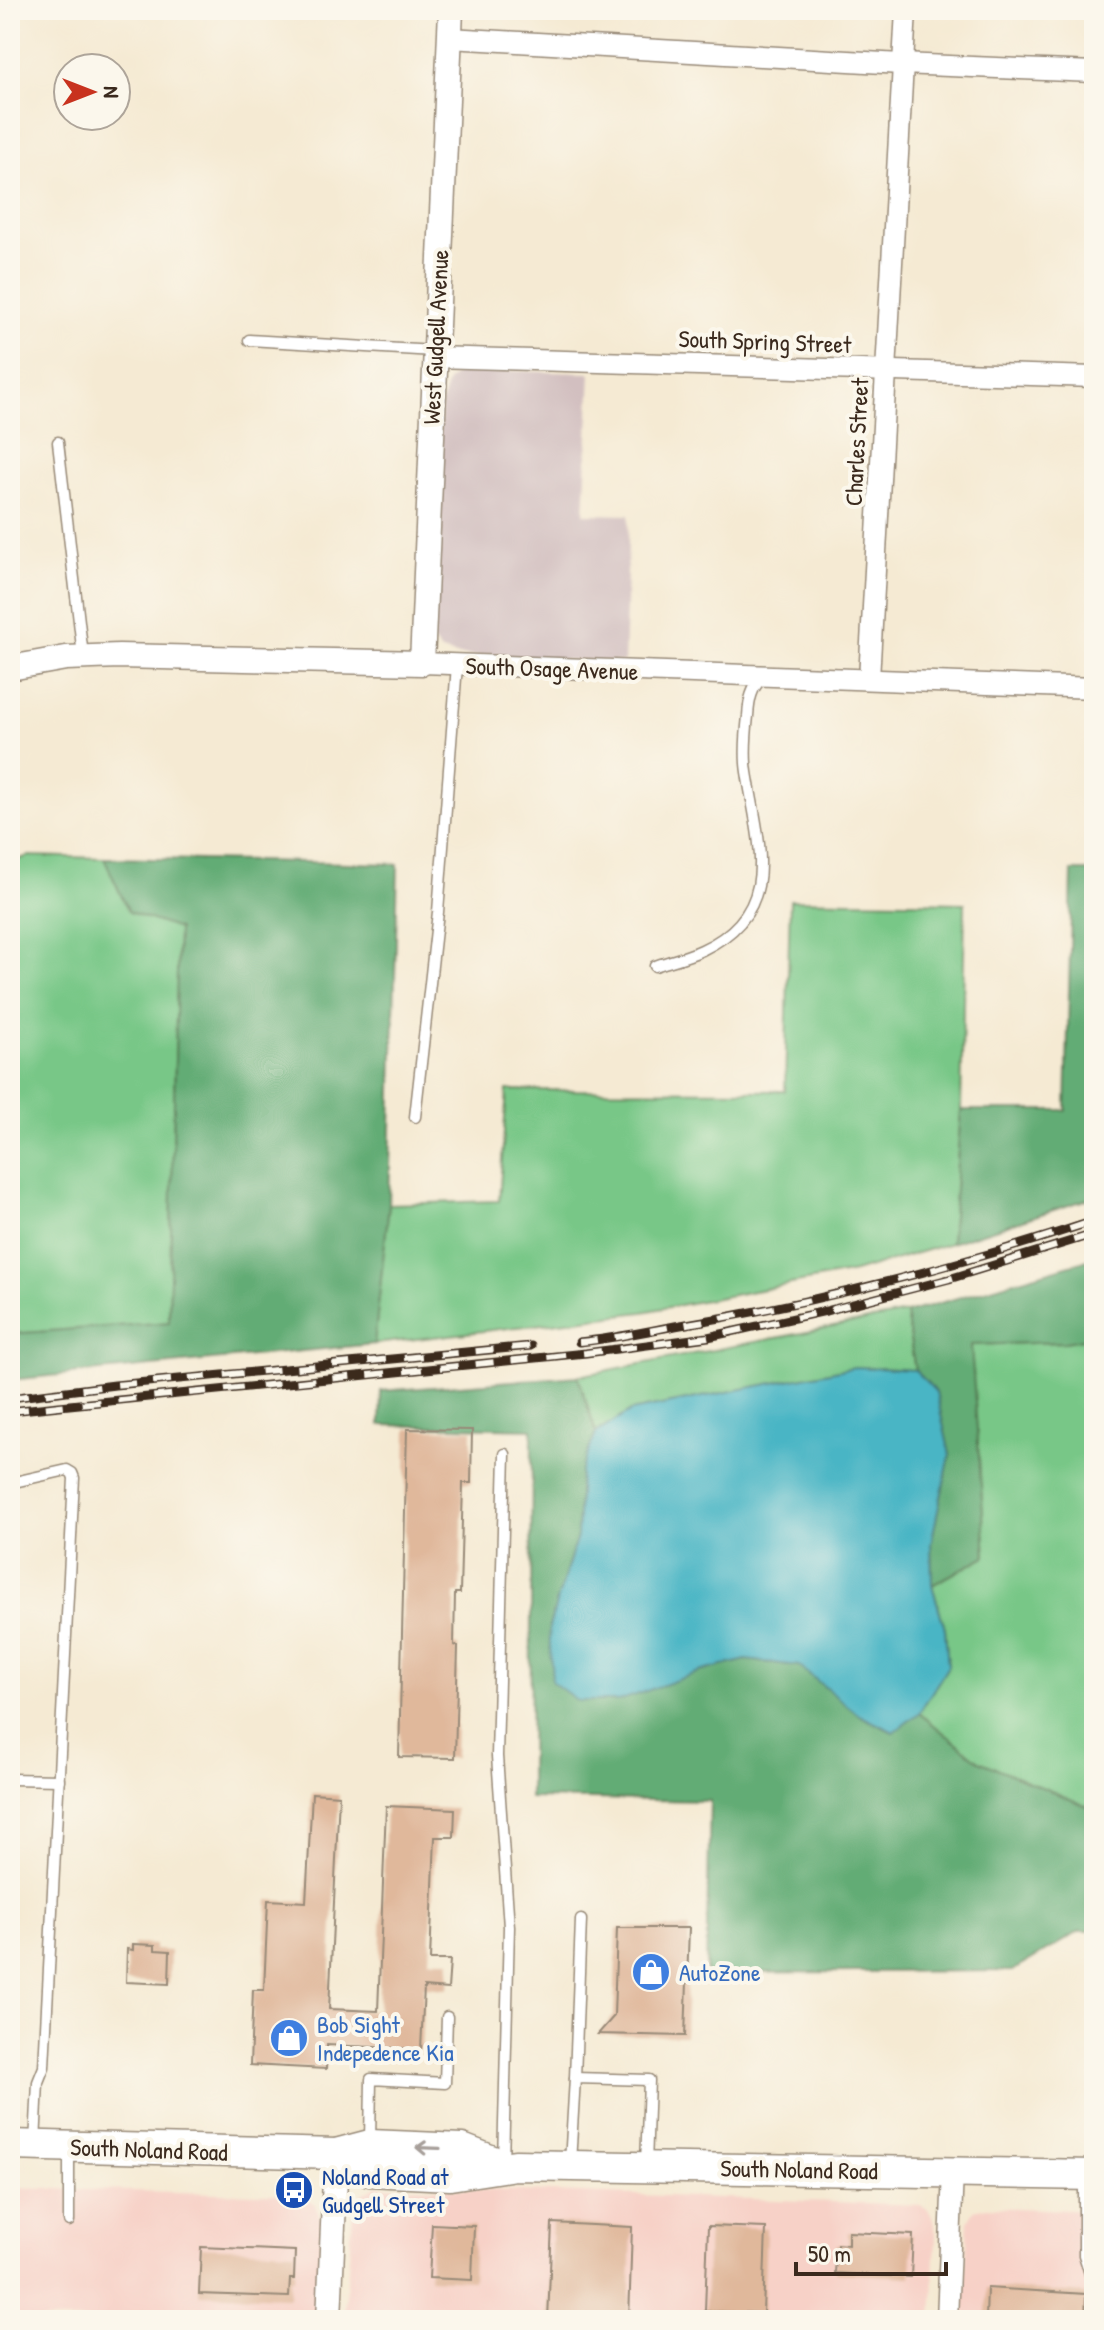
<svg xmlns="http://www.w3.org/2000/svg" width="1104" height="2330" viewBox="0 0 1104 2330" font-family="'Patrick Hand',sans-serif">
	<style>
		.built { fill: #f7d1c7 }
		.industrial { fill: #d2bfc0 }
		.green { fill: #78c787; stroke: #5a7852; stroke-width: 2 }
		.forest { fill: #62ac74; stroke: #4e6b49; stroke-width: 2 }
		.water { fill: #49b5c5; stroke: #427072; stroke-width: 2 }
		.building { fill: #e0b89b }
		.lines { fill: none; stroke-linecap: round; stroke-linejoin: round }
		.service-casing { stroke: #988a78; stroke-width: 13 }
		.minor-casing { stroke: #988a78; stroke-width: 23 }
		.tertiary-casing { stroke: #988a78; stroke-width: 27 }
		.primary-casing { stroke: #988a78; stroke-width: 33 }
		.service { stroke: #fff; stroke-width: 10 }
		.minor { stroke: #fff; stroke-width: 20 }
		.tertiary { stroke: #fff; stroke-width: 24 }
		.primary { stroke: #fff; stroke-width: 30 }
		.rail-casing { stroke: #3b2a1e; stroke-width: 9 }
		.rail { stroke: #fbf7ec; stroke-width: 6; stroke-dasharray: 18; stroke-linecap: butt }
		.oneway { stroke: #a79f9a }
		.labels { text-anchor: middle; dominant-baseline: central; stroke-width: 8; stroke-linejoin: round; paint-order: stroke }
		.street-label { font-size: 24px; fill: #3b2a1e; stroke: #fbf7ec }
		.shop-label { font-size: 24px; fill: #366cbe; stroke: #fbf7ec; text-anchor: start }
		.transit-label { font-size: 24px; fill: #164399; stroke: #fbf7ec; text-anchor: start }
	</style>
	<rect width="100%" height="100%" fill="#fbf7ec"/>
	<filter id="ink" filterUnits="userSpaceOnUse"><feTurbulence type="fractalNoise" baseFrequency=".0125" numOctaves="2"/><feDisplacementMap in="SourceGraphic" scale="16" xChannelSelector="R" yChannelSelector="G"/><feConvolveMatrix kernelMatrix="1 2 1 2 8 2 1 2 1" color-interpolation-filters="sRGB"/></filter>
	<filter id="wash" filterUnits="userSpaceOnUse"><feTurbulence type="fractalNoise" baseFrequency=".006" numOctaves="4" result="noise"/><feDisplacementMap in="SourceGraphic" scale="32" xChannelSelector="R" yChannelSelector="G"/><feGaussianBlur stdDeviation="1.8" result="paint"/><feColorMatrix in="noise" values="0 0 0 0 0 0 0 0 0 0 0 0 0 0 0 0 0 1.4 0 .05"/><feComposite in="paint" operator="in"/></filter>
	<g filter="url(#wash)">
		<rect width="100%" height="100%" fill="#f5ead3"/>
		<g class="built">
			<polygon points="377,2186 920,2205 928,2209 934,2221 936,2237 932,2320 398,2320 344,2317 353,2213 362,2194"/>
			<polygon points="10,2188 303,2195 315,2205 322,2222 318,2320 10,2320"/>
			<polygon points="986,2207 1094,2211 1094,2320 963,2320 968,2221 974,2210"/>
		</g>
		<polygon class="industrial" points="459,370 591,373 584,514 629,515 624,662 457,655 441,651 433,641 441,404 448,382"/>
		<g class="green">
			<polygon points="28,856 104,858 129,912 178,928 169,1323 10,1334 10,863"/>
			<polygon points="790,900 965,903 961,1110 951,1243 854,1272 643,1312 374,1344 389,1204 499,1201 507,1090 785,1091"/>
			<polygon points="906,1313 915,1370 855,1367 631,1411 596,1433 578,1376"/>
			<polygon points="1094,1337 1094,1809 979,1761 919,1713 948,1666 945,1629 932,1585 986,1556 970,1345 1065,1342"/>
		</g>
		<g class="forest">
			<polygon points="104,858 398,864 389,1204 374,1344 10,1380 10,1334 169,1322 178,929 129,912"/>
			<polygon points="1072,871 1094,871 1094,1197 951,1243 961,1110 1066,1110"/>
			<polygon points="1094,1258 1094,1337 1065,1342 971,1345 986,1556 932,1585 931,1543 950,1455 936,1392 915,1370 906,1313"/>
			<polygon points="578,1376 596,1433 580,1473 577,1537 549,1627 699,1672 746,1660 799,1666 859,1715 893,1732 919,1713 979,1761 1094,1809 1094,1931 1080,1931 1012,1971 706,1973 710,1801 530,1798 532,1429 380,1425 381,1391"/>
		</g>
		<polygon class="water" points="855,1367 915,1370 936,1392 950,1455 931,1543 932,1585 945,1629 948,1666 919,1713 894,1732 859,1715 799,1666 746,1660 699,1672 619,1701 578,1701 552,1682 549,1627 577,1537 580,1473 596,1433 631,1411"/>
		<g id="blocks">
			<g class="building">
				<polygon points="407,1429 472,1430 471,1483 463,1483 460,1593 455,1593 454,1645 458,1646 455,1758 399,1757"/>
				<polygon points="312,1793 339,1795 329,2009 378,2011 386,1806 455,1809 454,1837 435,1837 430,1960 450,1960 448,1989 424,1987 421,2049 327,2045 326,2069 250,2065 253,1990 264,1990 268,1900 306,1902"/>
				<polygon points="617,1928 689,1928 685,2036 598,2034 614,2016"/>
				<polygon points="133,1944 155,1945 155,1950 170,1951 169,1984 126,1982 127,1949 133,1950"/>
				<polygon points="552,2223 632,2227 629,2320 548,2320"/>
				<polygon points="432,2224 474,2226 472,2280 429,2278"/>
				<polygon points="708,2226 766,2228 763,2313 705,2311"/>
				<polygon points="848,2232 913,2235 911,2277 835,2273 837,2244 848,2245"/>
				<polygon points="201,2247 295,2251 294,2279 290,2279 289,2297 199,2294"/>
				<polygon points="987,2288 1086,2294 1085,2320 986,2320"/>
			</g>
		</g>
	</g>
	<g filter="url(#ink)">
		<use href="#blocks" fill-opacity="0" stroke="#988a78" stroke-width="2"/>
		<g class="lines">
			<defs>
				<g id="service">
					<polyline points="249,340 434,351"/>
					<polyline points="58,442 83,656"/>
					<path d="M655 966C670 961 687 957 702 950 785 911 758 843 747 772 744 754 746 734 748 716 749 701 751 687 763 678"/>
					<polyline points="415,1117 438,912 457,665"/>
					<polyline points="10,1483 67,1470 72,1473 74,1478 44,2067 38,2082 35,2144"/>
					<polyline points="10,1779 59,1780"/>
					<polyline points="575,2078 581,1920"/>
					<polyline points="370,2143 371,2079 445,2083 447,2017"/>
					<polyline points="503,2163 509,1927 497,1756 505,1454"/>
					<polyline points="570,2163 575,2078 649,2080 646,2165"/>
					<polyline points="1084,2177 1084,2255 1094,2286"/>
					<polyline points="69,2221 69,2149"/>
					<polyline points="1093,2320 1094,2291"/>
				</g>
				<g id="minor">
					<polyline points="449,38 901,64 1094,72"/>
					<polyline points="434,357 1094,377"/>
					<polyline points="422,663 1094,688"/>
					<polyline points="869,679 906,10"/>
					<polyline points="947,2320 953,2171"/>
				</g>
				<g id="tertiary">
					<polyline points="10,668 66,658 119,656 422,663 451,10"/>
					<polyline points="329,2320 336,2154"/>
				</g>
				<g id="primary">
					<polyline points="10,2145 336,2154 370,2145 462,2149 503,2165"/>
					<polyline points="336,2154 370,2171 450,2175 515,2165 1094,2175"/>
				</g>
			</defs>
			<use href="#service" class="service-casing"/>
			<use href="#minor" class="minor-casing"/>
			<use href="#tertiary" class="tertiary-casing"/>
			<use href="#primary" class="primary-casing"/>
			<use href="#service" class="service"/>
			<use href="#minor" class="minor"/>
			<use href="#tertiary" class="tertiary"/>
			<use href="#primary" class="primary"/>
			<defs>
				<g id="rail">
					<path d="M579 1342C611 1339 643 1332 675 1326 817 1303 958 1266 1094 1221"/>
					<polyline points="10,1398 115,1385 531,1346"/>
					<polyline points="10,1411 586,1353 708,1337 826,1311 949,1279 1094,1234"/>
				</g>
			</defs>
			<use href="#rail" class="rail-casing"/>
			<use href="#rail" class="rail"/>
		</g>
		<defs><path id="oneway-shaft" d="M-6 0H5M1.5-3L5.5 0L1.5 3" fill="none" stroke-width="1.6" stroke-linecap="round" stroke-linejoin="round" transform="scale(2)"/></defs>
		<use class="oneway" href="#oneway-shaft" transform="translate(428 2148) rotate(-178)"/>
	</g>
	<defs>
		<symbol id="shop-disc" viewBox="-11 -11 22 22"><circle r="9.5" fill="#3f7fe0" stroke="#fbf7ec"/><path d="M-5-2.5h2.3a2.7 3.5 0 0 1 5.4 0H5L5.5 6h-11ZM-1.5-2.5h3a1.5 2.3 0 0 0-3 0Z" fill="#fff"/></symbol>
		<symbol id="bus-disc" viewBox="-11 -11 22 22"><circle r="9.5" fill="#1a4fb4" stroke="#fbf7ec"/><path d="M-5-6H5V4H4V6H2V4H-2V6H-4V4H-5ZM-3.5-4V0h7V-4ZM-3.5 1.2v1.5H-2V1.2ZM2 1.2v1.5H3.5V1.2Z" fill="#fff"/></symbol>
	</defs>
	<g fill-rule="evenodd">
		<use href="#shop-disc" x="629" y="1950" width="44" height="44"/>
		<use href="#shop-disc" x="267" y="2016" width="44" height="44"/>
		<use href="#bus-disc" x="272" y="2168" width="44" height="44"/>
	</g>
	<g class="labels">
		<g class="street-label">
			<text transform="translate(435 337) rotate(-87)">West Gudgell Avenue</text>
			<text transform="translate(765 341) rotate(2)">South Spring Street</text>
			<text transform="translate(856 442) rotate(-87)">Charles Street</text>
			<text transform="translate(552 668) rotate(2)">South Osage Avenue</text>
			<text transform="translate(149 2149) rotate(2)">South Noland Road</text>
			<text transform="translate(799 2169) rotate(1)">South Noland Road</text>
		</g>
		<g class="shop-label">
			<text x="679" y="1972">AutoZone</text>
			<text x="317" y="2024">Bob Sight<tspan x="317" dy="28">Indepedence Kia</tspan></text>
		</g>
		<g class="transit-label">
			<text x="322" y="2176">Noland Road at<tspan x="322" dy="28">Gudgell Street</tspan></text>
		</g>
	</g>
	<rect width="1104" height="2330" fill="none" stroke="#fbf7ec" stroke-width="40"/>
	<g transform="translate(92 92) rotate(90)"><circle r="38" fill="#fbf7ec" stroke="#aea59a" stroke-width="2"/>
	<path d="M0-6L14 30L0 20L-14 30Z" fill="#c8321e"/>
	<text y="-12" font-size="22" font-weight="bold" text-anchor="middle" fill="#3b2a1e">N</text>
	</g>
	<path d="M796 2262v12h150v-12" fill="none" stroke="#3b2a1e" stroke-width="4"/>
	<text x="808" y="2262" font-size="24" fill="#3b2a1e" stroke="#fbf7ec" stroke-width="6" paint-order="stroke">50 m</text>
</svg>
